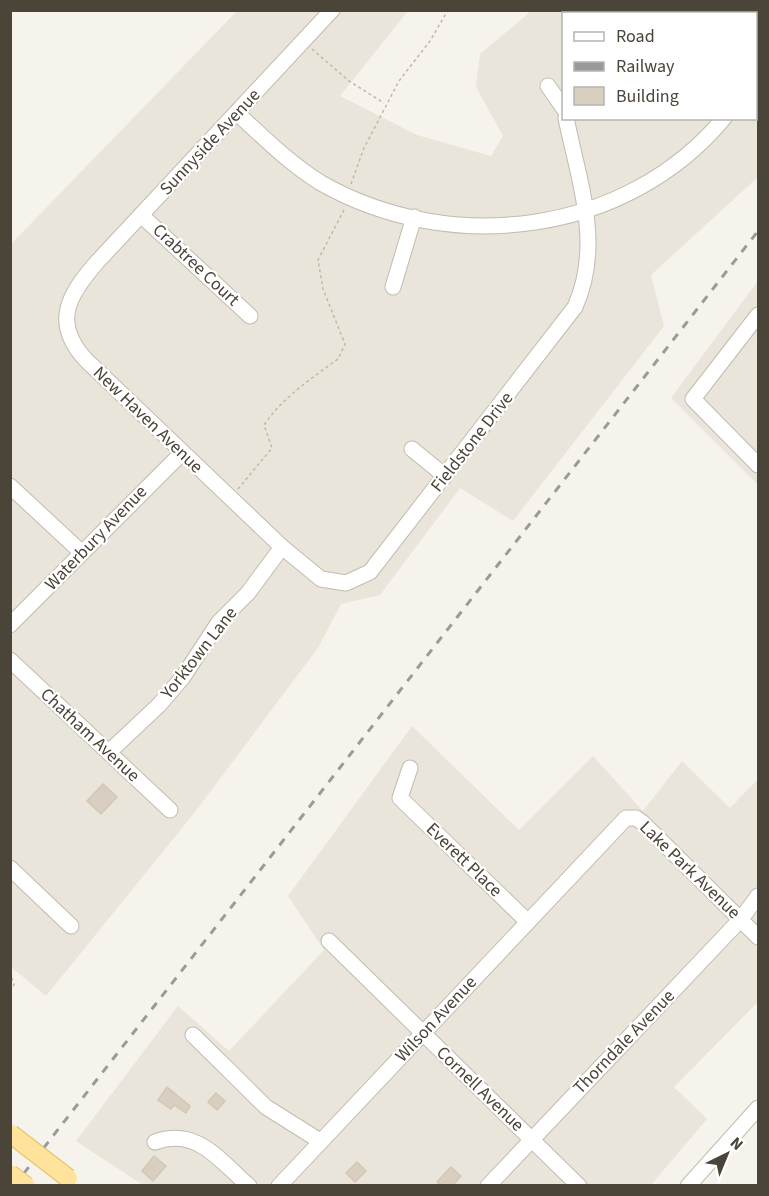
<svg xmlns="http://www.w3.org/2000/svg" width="769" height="1196" viewBox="0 0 769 1196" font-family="'Source Sans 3',sans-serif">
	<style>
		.residential { fill: #eae5da; fill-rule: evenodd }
		.building { fill: #d8cfc1; stroke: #d3c7b4; stroke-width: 1.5 }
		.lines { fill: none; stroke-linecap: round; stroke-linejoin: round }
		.minor-casing { stroke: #c2bbae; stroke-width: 17 }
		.path { stroke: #c4b79f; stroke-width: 1.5; stroke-dasharray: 3 3; stroke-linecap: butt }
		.minor { stroke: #fff; stroke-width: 15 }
		.rail { stroke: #9a9a9a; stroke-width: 3; stroke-dasharray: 8 8; stroke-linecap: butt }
		.major-bridge-casing { stroke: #e6c16a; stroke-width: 20; stroke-linecap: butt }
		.major-bridge { stroke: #ffe39c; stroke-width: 18 }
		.labels { text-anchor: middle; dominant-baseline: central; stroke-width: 4.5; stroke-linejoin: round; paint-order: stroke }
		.street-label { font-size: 18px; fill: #4b4439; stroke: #fff }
	</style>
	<rect width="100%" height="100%" fill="#f6f3ec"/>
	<g class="residential">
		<path d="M237 11H408L340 96 417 135 491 156 503 136 476 87 480 54 531 11H758V177L651 275 664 326 513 521 460 488 380 595 341 604 318 648 195 812 46 996 10 966V245ZM564 14H756V118H564Z"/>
		<polygon points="758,281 758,485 671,398"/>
		<polygon points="412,726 519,830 593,756 643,811 682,761 730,808 758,779 758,1002 674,1087 707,1119 651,1185 143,1185 76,1141 178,1006 229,1051 324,950 288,896"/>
	</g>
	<g class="building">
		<polygon points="103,784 117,797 101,814 87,801"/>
		<polygon points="167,1087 190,1106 186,1113 174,1105 171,1109 158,1100"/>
		<polygon points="216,1093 225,1101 217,1110 208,1102"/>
		<polygon points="154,1156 166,1166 153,1181 142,1171"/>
		<polygon points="357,1162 366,1171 355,1182 346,1173"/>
		<polygon points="451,1167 461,1176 453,1185 441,1185 437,1182"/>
	</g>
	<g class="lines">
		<defs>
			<g id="minor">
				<path d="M332 10 98 261C68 295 51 323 87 361L282 547 321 579 346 583 370 572 575 307C603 245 579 182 566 118"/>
				<polyline points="756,77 758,73"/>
				<polyline points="548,86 564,109"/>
				<path d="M237 113C264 138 290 164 321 183 451 257 627 235 724 118"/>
				<polyline points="141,215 250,316"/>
				<polyline points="393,287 414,217"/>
				<polyline points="758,315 693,399 758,465"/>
				<polyline points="412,449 445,476"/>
				<polyline points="10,486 81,552"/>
				<polyline points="10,625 182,453"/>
				<polyline points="10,660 170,810"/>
				<polyline points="109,752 159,705 183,677 219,622 248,593 282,547"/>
				<polyline points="410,768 400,798 528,922"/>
				<polyline points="10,868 71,926"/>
				<polyline points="329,941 579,1186"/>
				<polyline points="193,1035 266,1107 320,1141"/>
				<path d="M155 1142C197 1127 219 1160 249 1186"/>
				<polyline points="279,1186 626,818 636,818 643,823 758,937"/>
				<polyline points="488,1186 741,919 758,896"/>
				<polyline points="688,1186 758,1108"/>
			</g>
		</defs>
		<use href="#minor" class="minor-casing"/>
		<g class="path">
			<polyline points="312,49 349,81 384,103"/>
			<polyline points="351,184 364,148 399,81 430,41 448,10"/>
			<path d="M238 489 272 448 264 425C282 398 312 378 338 359L345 344 323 289 318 260 345 208"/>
			<polyline points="10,972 14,985 10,992"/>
		</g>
		<use href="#minor" class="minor"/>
		<polyline class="rail" points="14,1186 758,231"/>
		<defs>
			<g id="major-bridge">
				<polyline points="11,1134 68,1178"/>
				<polyline points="10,1174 26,1186"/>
			</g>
		</defs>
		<use href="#major-bridge" class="major-bridge-casing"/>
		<use href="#major-bridge" class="major-bridge"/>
	</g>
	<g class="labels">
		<g class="street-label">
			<text transform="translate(210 142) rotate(-47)">Sunnyside Avenue</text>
			<text transform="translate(196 265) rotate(43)">Crabtree Court</text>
			<text transform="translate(148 420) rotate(44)">New Haven Avenue</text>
			<text transform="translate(472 442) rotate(-52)">Fieldstone Drive</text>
			<text transform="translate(96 538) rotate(-46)">Waterbury Avenue</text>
			<text transform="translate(199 653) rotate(-52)">Yorktown Lane</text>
			<text transform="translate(90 735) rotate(43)">Chatham Avenue</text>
			<text transform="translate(464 860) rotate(44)">Everett Place</text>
			<text transform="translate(690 870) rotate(44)">Lake Park Avenue</text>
			<text transform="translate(436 1019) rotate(-47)">Wilson Avenue</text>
			<text transform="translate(624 1042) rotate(-46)">Thorndale Avenue</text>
			<text transform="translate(480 1089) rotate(44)">Cornell Avenue</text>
		</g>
	</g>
	<rect width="769" height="1196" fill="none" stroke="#4b4439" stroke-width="24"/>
	<rect x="562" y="12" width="195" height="108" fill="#ffffff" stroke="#b7b4b0" stroke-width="1.5"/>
	<rect x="574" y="32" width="30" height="9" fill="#ffffff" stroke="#b7b4b0" stroke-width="1.5"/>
	<text x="616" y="42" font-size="18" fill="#4b4439">Road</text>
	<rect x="574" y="62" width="30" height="9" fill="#9a9a9a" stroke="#b7b4b0" stroke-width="1.5"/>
	<text x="616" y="72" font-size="18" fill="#4b4439">Railway</text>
	<rect x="574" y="87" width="30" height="18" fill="#d8cfc1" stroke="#b7b4b0" stroke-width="1.5"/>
	<text x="616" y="102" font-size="18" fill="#4b4439">Building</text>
	<g transform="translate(727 1154) rotate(43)" stroke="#ffffff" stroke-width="4.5" paint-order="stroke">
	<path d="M0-4.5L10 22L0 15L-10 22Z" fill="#4b4439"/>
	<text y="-9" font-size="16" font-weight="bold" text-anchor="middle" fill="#4b4439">N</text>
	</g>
</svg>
